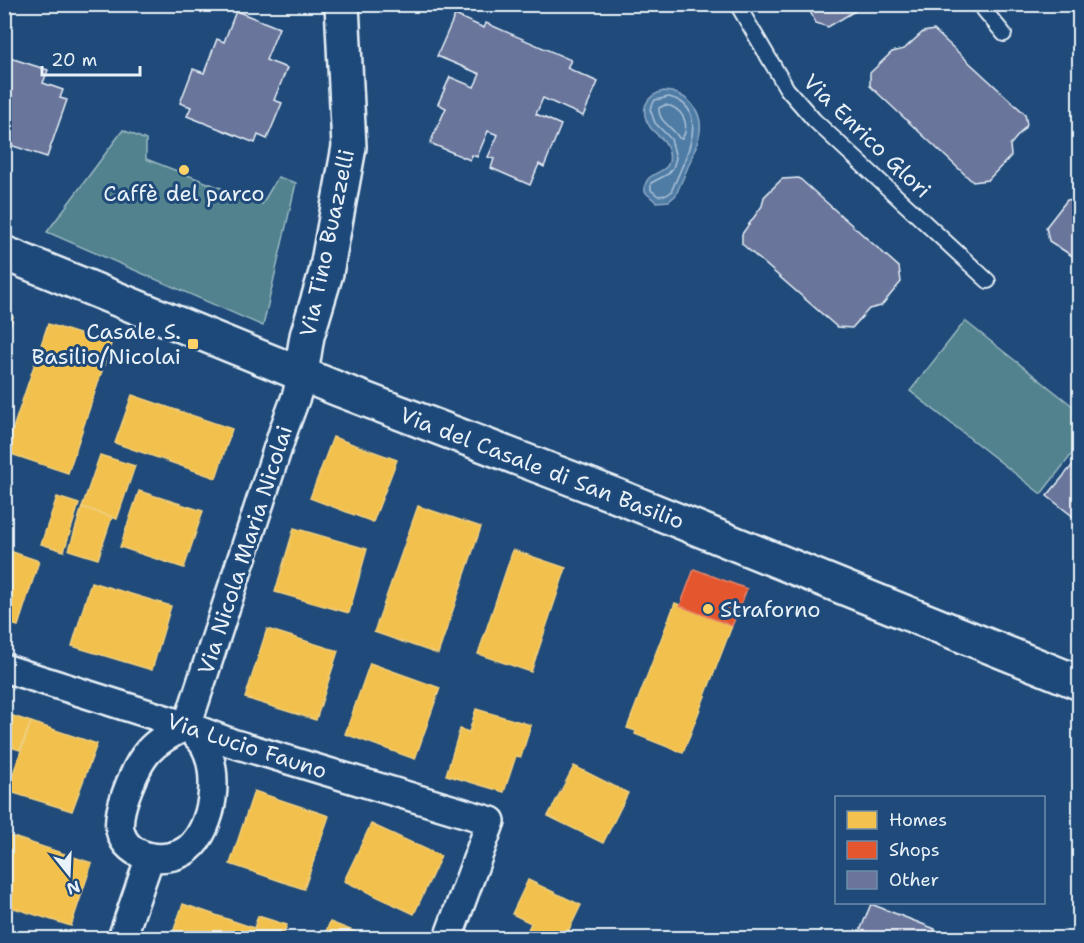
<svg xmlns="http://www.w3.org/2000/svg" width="1084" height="943" viewBox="0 0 1084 943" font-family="'Shantell Sans',sans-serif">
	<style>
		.green { fill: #51828d; stroke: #9cbac2; stroke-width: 1.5 }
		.water { fill: #507ba5; stroke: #8daac6; stroke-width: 1.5 }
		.homes { fill: #f2c14e; stroke: #efcf81; stroke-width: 1.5 }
		.shops { fill: #e4572e; stroke: #e5856b; stroke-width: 1.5 }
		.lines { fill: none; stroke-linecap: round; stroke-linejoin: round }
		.shore { stroke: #abc2d7; stroke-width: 1.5 }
		.building { fill: #6b749b; stroke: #e8f1f8; stroke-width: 1.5 }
		.service-casing { stroke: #e8f1f8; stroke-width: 18 }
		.minor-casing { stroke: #e8f1f8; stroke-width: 32 }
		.tertiary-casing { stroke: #e8f1f8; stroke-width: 38 }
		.service { stroke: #1f4a7a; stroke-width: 14 }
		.minor { stroke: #1f4a7a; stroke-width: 27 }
		.tertiary { stroke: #1f4a7a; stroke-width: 33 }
		.poi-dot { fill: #ffd166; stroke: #1f4a7a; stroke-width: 2 }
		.labels { text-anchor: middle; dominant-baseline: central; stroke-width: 6; stroke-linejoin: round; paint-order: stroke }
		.street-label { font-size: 22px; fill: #e8f1f8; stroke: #1f4a7a }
		.poi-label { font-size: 22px; fill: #e8f1f8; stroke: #1f4a7a }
	</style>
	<rect width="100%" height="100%" fill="#1f4a7a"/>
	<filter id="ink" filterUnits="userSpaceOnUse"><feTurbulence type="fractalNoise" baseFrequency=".0167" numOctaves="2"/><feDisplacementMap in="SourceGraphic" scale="12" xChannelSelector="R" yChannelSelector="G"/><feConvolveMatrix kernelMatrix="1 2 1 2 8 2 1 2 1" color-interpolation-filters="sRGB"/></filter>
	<g filter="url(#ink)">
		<g class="green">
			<polygon points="123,130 146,140 146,159 262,204 278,177 296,183 263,326 47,232"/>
			<polygon points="965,321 1079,411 1079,445 1041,494 910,391"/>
		</g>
		<path class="water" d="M664 91C685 92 703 109 700 132 697 150 683 177 676 195L669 201 656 202 645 192C642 167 674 178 669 153 666 137 657 137 650 127 639 111 645 95 664 91Z"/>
		<g class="homes">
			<polygon points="4,314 13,317 4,343"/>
			<polygon points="48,324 111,344 68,473 5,452"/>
			<polygon points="132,395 232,429 216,478 115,443"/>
			<polygon points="333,437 397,460 373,522 310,498"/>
			<polygon points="100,455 135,466 117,519 82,507"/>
			<polygon points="139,491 203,511 184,568 120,547"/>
			<polygon points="57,497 79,504 64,551 41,544"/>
			<polygon points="418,506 481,527 438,654 374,632"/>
			<polygon points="82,507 112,517 98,559 69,550"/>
			<polygon points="294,528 367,549 349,613 275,592"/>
			<polygon points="4,549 39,561 18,626 4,622"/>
			<polygon points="513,550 566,568 531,672 478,654"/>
			<polygon points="91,582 171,606 152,670 72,646"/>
			<polygon points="675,603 732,626 683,753 635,734 636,731 627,728"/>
			<polygon points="267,629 338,651 316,720 245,698"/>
			<polygon points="370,663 440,688 415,759 345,734"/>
			<polygon points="476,709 531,725 521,757 516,756 504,792 446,775 460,729 469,732"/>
			<polygon points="4,713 31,722 20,750 4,745"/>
			<polygon points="31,722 97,744 72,811 7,791"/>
			<polygon points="574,766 628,793 603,843 548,816"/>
			<polygon points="254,791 329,816 304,889 230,864"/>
			<polygon points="371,824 441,856 414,914 344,881"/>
			<polygon points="4,834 92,863 71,926 4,905"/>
			<polygon points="528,880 581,905 565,938 531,938 525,936 531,923 512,914"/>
			<polygon points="183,904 254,928 258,916 287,925 282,938 171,938"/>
			<polygon points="330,922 371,938 323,938"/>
		</g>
		<polygon class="shops" points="694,569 747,589 732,626 680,606"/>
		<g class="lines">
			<g class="shore">
				<path d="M669 97C715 108 682 165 671 192L667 195 658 196 651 190V183L668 174 673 168 676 158 671 139 655 123 650 109 655 100Z"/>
				<path d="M665 105C682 107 691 124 682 139L679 138C673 127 658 122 659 108Z"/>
			</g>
		</g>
		<g class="building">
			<polygon points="806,4 861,4 860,8 828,27 816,23"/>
			<polygon points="236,11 279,28 266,60 287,68 274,100 282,103 267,139 258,135 255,143 187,116 191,107 180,103 193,69 204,73 217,39 224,42"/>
			<polygon points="455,15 484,28 486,23 571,60 567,68 598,82 583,116 543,98 536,114 561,125 544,167 539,164 530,185 491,168 494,159 488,157 498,135 488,131 477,157 472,155 470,160 430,143 446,108 438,104 450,77 474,87 480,74 437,56"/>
			<polygon points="934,30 1025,114 1027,125 1010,145 1011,156 988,180 973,182 870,86 870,73 892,52 904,49 923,32"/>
			<polygon points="4,56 48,70 43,83 63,90 60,98 67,100 47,157 4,143"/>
			<polygon points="799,178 899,267 901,282 881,306 869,309 852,328 837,327 742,244 742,234 762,206 764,197 782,179"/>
			<polygon points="1080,192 1080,261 1049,241 1046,227 1067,200 1075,199"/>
			<polygon points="1080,456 1080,522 1047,496"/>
			<polygon points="871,904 935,929 931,938 857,938"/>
		</g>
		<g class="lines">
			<defs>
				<g id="service">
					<polyline points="737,4 787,89 814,120 988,281"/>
					<polyline points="979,4 1004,34"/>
				</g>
				<g id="minor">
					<polyline points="4,668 187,726 232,743 491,821 448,938"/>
					<polyline points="187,726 284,429 297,394 301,373"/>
					<path d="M187 726C192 731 198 737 203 743 221 770 214 828 188 849 167 865 126 859 120 830 118 818 122 805 126 794 140 756 150 742 187 726Z"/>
					<polyline points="122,938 150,857"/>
				</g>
				<g id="tertiary">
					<polyline points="4,253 338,389 617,496 1080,683"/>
					<polyline points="301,373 307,336 326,273 349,147 342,4"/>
				</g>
			</defs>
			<use href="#service" class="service-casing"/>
			<use href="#minor" class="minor-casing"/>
			<use href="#tertiary" class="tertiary-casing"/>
			<use href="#service" class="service"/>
			<use href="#minor" class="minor"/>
			<use href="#tertiary" class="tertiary"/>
		</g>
	</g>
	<g class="poi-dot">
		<circle cx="184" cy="170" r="6"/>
		<rect x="187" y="338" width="12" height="12" rx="3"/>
		<circle cx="708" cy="609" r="6"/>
	</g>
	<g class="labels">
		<g class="street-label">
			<text transform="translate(867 136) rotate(44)">Via Enrico Glori</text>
			<text transform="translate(327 243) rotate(-78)">Via Tino Buazzelli</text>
			<text transform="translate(542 468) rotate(21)">Via del Casale di San Basilio</text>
			<text transform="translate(245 550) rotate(-72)">Via Nicola Maria Nicolai</text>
			<text transform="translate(247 746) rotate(18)">Via Lucio Fauno</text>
		</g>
		<g class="poi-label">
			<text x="184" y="193">Caffè del parco</text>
			<text x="181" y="331" text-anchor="end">Casale S.<tspan x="181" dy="25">Basilio/Nicolai</tspan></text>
			<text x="720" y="609" text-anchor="start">Straforno</text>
		</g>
	</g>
	<rect width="1084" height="943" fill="none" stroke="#1f4a7a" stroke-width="24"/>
	<rect x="12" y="12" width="1060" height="919" fill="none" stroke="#e8f1f8" stroke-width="2" filter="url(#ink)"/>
	<rect x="835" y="796" width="210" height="108" fill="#1f4a7a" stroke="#6f8dac" stroke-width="1.5"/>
	<rect x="847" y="811" width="30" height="18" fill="#f2c14e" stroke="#6f8dac" stroke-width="1.5"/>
	<text x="889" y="826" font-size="18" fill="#e8f1f8">Homes</text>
	<rect x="847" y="841" width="30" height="18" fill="#e4572e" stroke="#6f8dac" stroke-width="1.5"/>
	<text x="889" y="856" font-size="18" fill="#e8f1f8">Shops</text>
	<rect x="847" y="871" width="30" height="18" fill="#6b749b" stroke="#6f8dac" stroke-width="1.5"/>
	<text x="889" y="886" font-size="18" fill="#e8f1f8">Other</text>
	<g transform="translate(69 874) rotate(162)" stroke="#1f4a7a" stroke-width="4.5" paint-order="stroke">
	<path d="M0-4.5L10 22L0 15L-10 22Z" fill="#e8f1f8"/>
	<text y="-9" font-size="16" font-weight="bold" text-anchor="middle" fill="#e8f1f8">N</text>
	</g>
	<path d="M42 66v9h98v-9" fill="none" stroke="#e8f1f8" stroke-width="3"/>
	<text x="51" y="66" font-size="18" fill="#e8f1f8" stroke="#1f4a7a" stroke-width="4.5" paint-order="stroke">20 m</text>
</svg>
